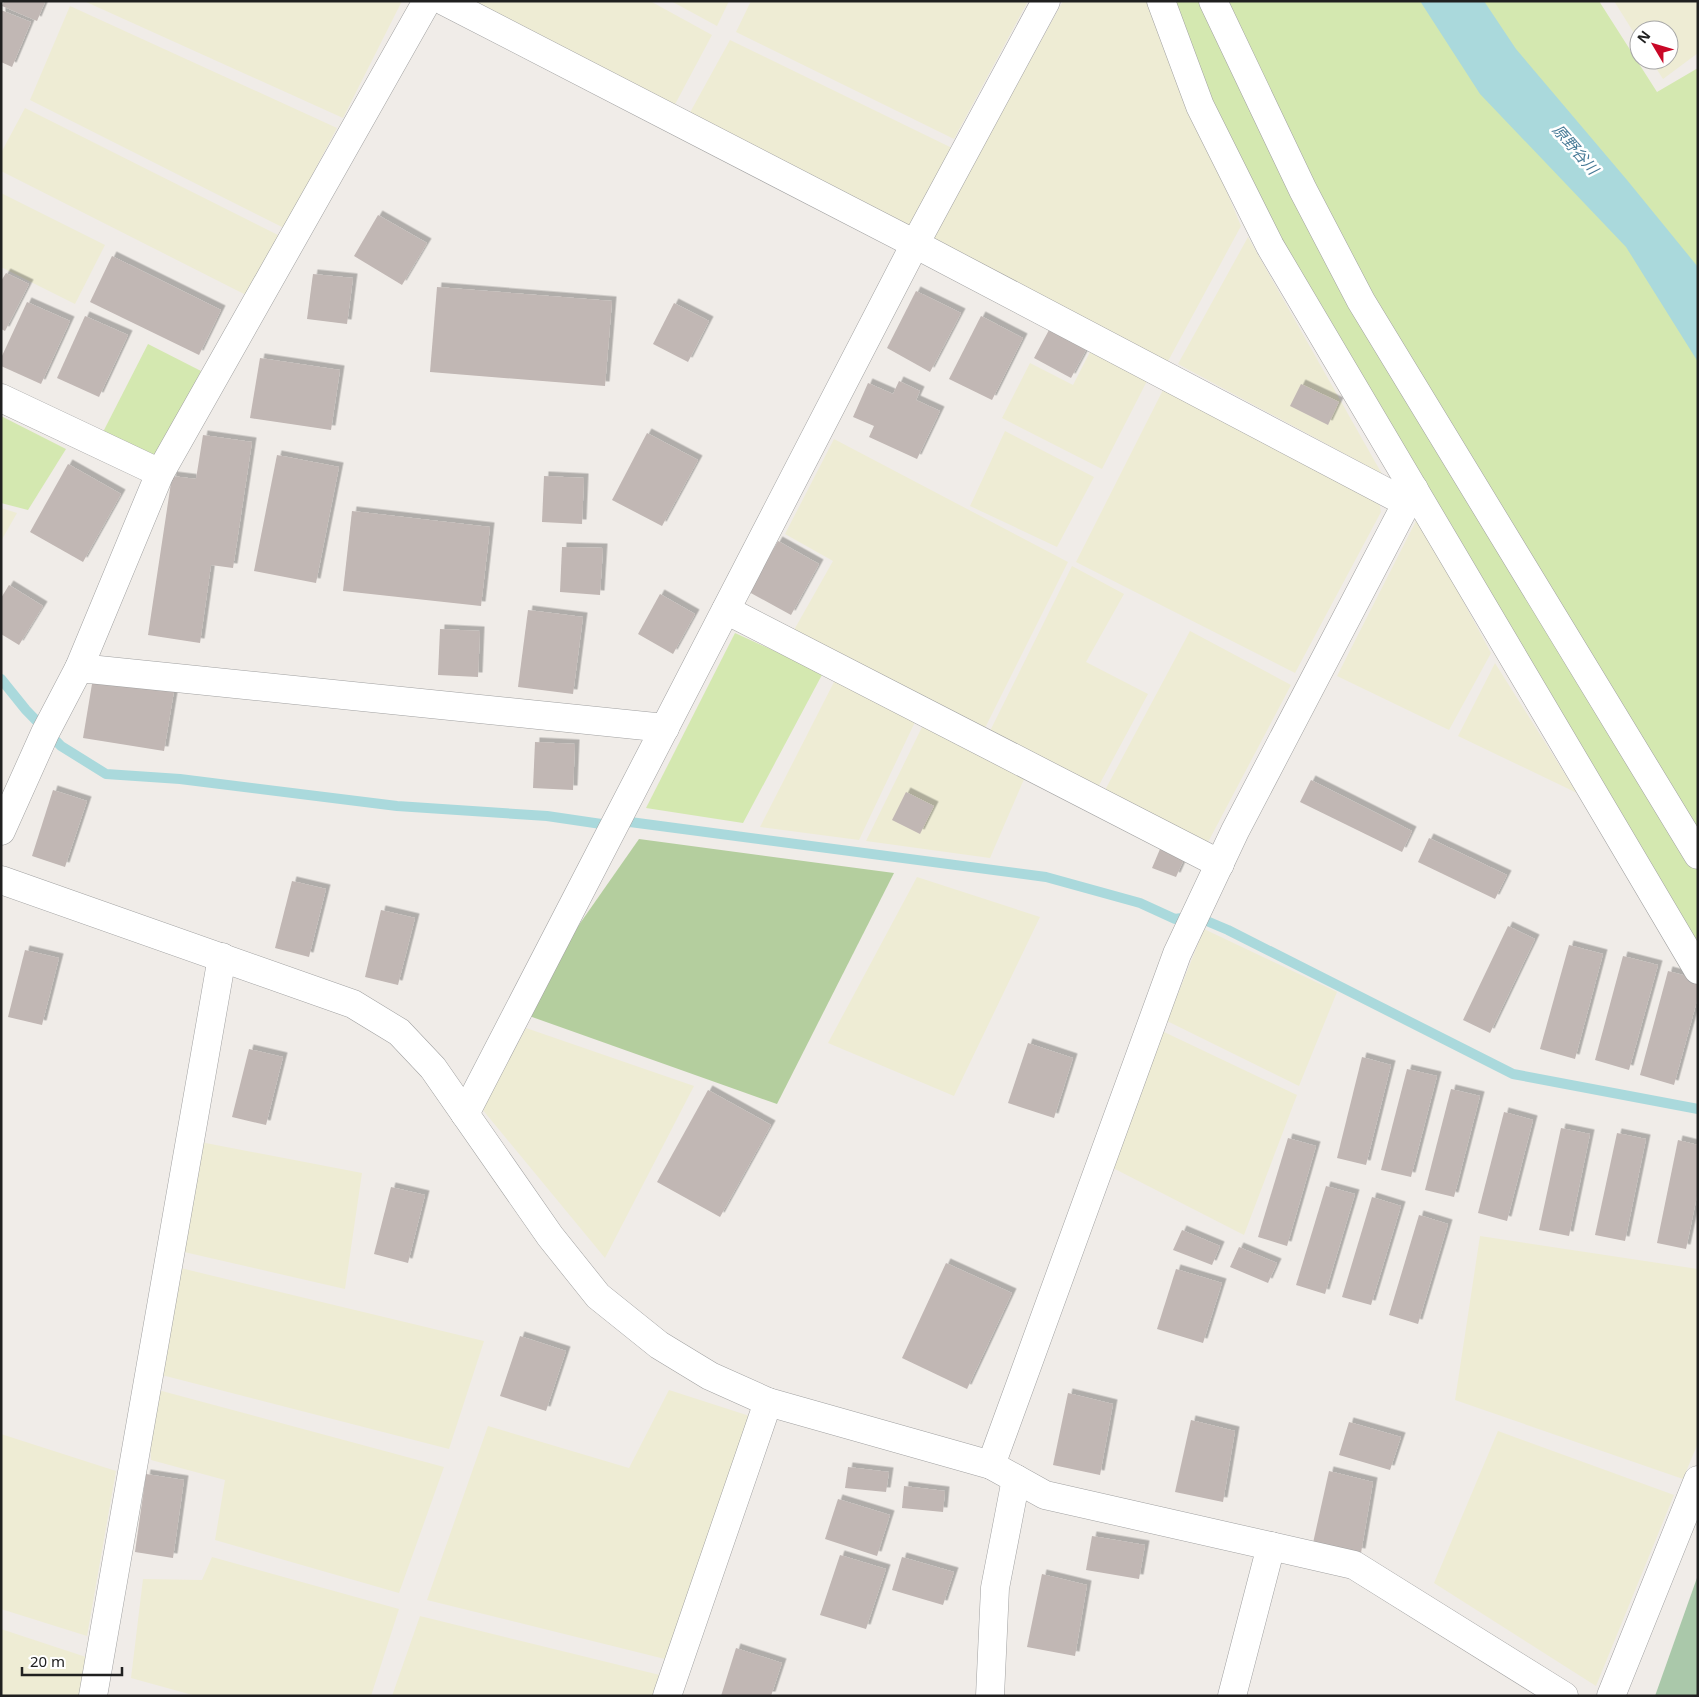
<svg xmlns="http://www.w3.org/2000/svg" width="1699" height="1697" viewBox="0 0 1699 1697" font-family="'Noto Sans','Noto Sans JP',sans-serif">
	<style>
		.farmland { fill: #eeecd4 }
		.grass { fill: #d4e8b0 }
		.forest { fill: #b4ce9e }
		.cemetery { fill: #aac8aa }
		.water { fill: #aad9dc }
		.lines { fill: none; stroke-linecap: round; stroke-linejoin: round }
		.stream { stroke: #aad9dc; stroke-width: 10 }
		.building { fill: #c1b7b4; filter: url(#shadow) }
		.street-casing { stroke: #a1a1a1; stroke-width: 29 }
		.street { stroke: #fff; stroke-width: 28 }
		.labels { text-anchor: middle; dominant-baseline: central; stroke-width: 5; stroke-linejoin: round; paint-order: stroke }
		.water-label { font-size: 15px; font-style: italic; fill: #477a96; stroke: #fff }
	</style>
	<defs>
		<filter id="shadow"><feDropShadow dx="4.5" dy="-4.5" stdDeviation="0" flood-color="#0004"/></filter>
	</defs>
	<rect width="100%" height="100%" fill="#f0ece8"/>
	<g class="farmland">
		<polygon points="84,1 402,1 343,118"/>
		<polygon points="458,1 650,1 712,35 672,110"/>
		<polygon points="671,1 729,1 717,26"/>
		<polygon points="751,1 1028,1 954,139 736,32"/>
		<polygon points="1063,1 1148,1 1241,226 1167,363 930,242"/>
		<polygon points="1614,1 1697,1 1698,53 1663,79 1651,60 1669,60 1669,30 1639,30 1639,41"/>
		<polygon points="70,6 337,128 284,228 30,100"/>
		<polygon points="730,40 952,148 908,230 687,118"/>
		<polygon points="25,108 280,236 246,295 1,171 1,153"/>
		<polygon points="1,193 105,245 75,304 1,267"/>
		<polygon points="1248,237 1382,474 1178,364"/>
		<polygon points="1091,350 1148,379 1102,469 1002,418 1030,363 1073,385"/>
		<polygon points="1165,386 1379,501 1381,512 1295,673 1076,562"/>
		<polygon points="1005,431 1094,477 1057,547 970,506"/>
		<polygon points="834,439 1068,562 984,730 794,630 833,561 785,534"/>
		<polygon points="1,508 17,513 1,541"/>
		<polygon points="1418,517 1491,653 1449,730 1337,676"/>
		<polygon points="1072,566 1124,594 1086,662 1148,694 1097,789 989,733"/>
		<polygon points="1190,631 1291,685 1206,846 1104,792"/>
		<polygon points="1495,663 1577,793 1458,736"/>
		<polygon points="835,680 915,722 859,840 760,827"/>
		<polygon points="923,725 1025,777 990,858 866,841"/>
		<polygon points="917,877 1040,917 954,1096 828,1043"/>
		<polygon points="1204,929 1337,992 1299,1086 1167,1021"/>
		<polygon points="526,1028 694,1086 605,1258 482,1109"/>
		<polygon points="1162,1031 1297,1095 1244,1235 1109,1166"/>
		<polygon points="190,1140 362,1173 345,1289 171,1249"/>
		<polygon points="1480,1236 1698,1269 1698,1443 1683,1479 1455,1400"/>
		<polygon points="168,1265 484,1341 449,1449 150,1372"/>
		<polygon points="147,1387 444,1467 399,1593 215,1540 225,1480 151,1460"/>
		<polygon points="669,1390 762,1420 677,1662 427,1600 488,1426 629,1468"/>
		<polygon points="1498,1431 1674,1495 1596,1686 1434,1583"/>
		<polygon points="1,1434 116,1471 87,1636 1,1609"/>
		<polygon points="212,1557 399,1609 371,1696 196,1696 131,1678 143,1579 202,1580"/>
		<polygon points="420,1616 672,1678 666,1696 392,1696"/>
		<polygon points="1,1629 86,1657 79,1696 1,1696"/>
	</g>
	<g class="grass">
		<polygon points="1170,1 1599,1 1657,92 1698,68 1698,949 1229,163"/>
		<polygon points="148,344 201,371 157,459 103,432"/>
		<polygon points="1,416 66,449 28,510 1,503"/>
		<polygon points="735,633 823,673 743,823 646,808"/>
	</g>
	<polygon class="forest" points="639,839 894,873 777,1104 518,1012"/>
	<polygon class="cemetery" points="1698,1575 1698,1696 1655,1696"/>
	<polygon class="water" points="1420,1 1484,1 1516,49 1627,180 1698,267 1698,362 1626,247 1480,94"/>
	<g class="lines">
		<polyline class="stream" points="1,679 26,710 61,746 106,774 180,779 397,806 547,816 615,826 630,822 1046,877 1140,903 1175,919 1195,916 1228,930 1513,1074 1698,1109"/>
	</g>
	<g class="building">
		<polygon points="4,1 43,1 45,2 37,21 2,6"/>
		<polygon points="1,10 31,22 12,67 1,62"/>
		<polygon points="378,215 427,243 402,285 354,256"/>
		<polygon points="112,256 221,310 199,355 90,302"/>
		<polygon points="6,273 29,284 5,331 1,329 1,281"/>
		<polygon points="313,274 353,278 347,324 307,319"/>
		<polygon points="437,287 612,301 605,386 430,372"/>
		<polygon points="916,291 961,313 930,372 887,348"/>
		<polygon points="27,302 70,321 41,384 1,366 1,358"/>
		<polygon points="674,303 709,321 688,362 653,344"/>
		<polygon points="85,316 128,335 99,397 57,378"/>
		<polygon points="981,316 1023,338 992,400 949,379"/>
		<polygon points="1049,330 1086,350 1071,378 1034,358"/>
		<polygon points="260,358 340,370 331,430 250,418"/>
		<polygon points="899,381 920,391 916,400 940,411 917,459 869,437 874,426 853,417 868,383 893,394"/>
		<polygon points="1301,384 1339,402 1328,425 1290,406"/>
		<polygon points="647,433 698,460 662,526 612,500"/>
		<polygon points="203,435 252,442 233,568 211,565 200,643 148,635 172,476 196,479"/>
		<polygon points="277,455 339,467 316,583 254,571"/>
		<polygon points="68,464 121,494 83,562 30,532"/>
		<polygon points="544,476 584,478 582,524 542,522"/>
		<polygon points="352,511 490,527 481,606 343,591"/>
		<polygon points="778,541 819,564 791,615 749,592"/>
		<polygon points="562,547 603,548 600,595 560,592"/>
		<polygon points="9,585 43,606 19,645 1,634 1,598"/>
		<polygon points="660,594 695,614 673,654 638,634"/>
		<polygon points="528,610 583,617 573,694 518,687"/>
		<polygon points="440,629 480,631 478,677 438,675"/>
		<polygon points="93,678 174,691 164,751 83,738"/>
		<polygon points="535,742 575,744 573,790 533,788"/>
		<polygon points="1311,780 1412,831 1402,852 1300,802"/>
		<polygon points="53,790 87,801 65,867 32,856"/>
		<polygon points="906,792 934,806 920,834 892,820"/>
		<polygon points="1429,838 1507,875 1495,899 1418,862"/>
		<polygon points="1160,849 1184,859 1176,877 1152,868"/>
		<polygon points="292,881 326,889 309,957 275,948"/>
		<polygon points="381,910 415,918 398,985 365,977"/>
		<polygon points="1508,926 1535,939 1490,1033 1463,1020"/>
		<polygon points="1569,945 1603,954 1575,1059 1540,1049"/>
		<polygon points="25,950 59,958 42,1025 8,1017"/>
		<polygon points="1623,956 1658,965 1629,1070 1595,1060"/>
		<polygon points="1668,971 1698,979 1698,997 1674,1085 1640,1075"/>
		<polygon points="1028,1043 1073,1058 1054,1118 1008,1103"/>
		<polygon points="249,1049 283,1057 266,1125 232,1117"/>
		<polygon points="1362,1057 1391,1065 1366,1165 1337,1158"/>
		<polygon points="1407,1069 1437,1076 1411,1177 1381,1170"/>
		<polygon points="1451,1089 1480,1096 1454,1197 1425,1190"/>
		<polygon points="708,1090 771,1125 720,1217 657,1182"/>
		<polygon points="1504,1112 1533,1120 1507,1221 1478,1213"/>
		<polygon points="1561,1128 1590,1134 1569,1236 1539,1230"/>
		<polygon points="1617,1133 1646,1139 1625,1241 1595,1235"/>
		<polygon points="1288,1138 1316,1146 1287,1246 1258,1237"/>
		<polygon points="1678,1140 1698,1145 1698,1191 1686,1249 1657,1243"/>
		<polygon points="1326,1186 1355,1194 1325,1294 1296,1285"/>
		<polygon points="391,1187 425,1195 408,1263 374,1254"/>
		<polygon points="1372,1197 1401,1206 1371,1305 1342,1297"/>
		<polygon points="1419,1215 1448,1224 1418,1324 1389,1315"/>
		<polygon points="1182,1230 1220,1246 1212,1265 1173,1250"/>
		<polygon points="1239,1247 1277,1263 1268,1283 1230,1267"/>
		<polygon points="946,1263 1012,1293 967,1389 902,1358"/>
		<polygon points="1176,1269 1222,1283 1203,1343 1157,1329"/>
		<polygon points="520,1336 566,1351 546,1411 500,1396"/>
		<polygon points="1068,1393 1113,1404 1100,1475 1053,1465"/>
		<polygon points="1191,1420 1235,1431 1223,1502 1175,1492"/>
		<polygon points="1349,1422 1401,1437 1390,1470 1339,1455"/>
		<polygon points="848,1467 889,1472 886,1492 845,1488"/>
		<polygon points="1329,1471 1373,1482 1361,1553 1313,1543"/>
		<polygon points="146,1474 184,1480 173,1558 135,1552"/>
		<polygon points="904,1486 945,1491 943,1512 902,1508"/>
		<polygon points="838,1499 890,1515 877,1556 825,1539"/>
		<polygon points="1092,1536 1145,1545 1139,1579 1086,1570"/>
		<polygon points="840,1555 886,1569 866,1629 820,1615"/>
		<polygon points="902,1557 954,1572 943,1605 892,1590"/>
		<polygon points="1042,1574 1087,1585 1075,1656 1027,1647"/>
		<polygon points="736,1648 782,1663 771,1696 721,1696"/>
	</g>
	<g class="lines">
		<defs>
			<g id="street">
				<polyline points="444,1 915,244 1407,503"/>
				<polyline points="1161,1 1200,106 1270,246 1698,970"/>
				<polyline points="1213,1 1303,190 1361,301 1698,855"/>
				<polyline points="1,398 160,473"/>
				<polyline points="726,610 1220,864"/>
				<polyline points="79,668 665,728"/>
				<polyline points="1,831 45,733 79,668 160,473 427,1"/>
				<polyline points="1,880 353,1004 399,1032 433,1068 550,1236 598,1296 659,1345 710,1376 768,1402 991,1465 1045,1495 1354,1565 1564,1696"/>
				<polyline points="465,1114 915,244 1046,1"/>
				<polyline points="991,1465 1177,954 1235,831 1414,489"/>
				<polyline points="93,1696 222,957"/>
				<polyline points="667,1696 768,1402"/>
				<polyline points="990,1696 995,1588 1016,1479"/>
				<polyline points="1232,1696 1271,1546"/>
				<polyline points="1611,1696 1698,1480"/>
			</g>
		</defs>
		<use href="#street" class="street-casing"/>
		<use href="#street" class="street"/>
	</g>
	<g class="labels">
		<g class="water-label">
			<text transform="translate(1576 149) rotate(49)">原野谷川</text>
		</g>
	</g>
	<rect width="1699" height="1697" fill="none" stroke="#202020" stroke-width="5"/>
	<g transform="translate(1654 45) rotate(308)"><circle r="24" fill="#ffffff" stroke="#a6a6a6"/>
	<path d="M0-4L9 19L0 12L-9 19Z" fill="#c90827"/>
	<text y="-8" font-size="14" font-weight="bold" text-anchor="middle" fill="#202020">N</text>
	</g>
	<path d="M22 1667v8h100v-8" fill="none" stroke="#202020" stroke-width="2.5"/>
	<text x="30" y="1667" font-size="15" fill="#202020" stroke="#ffffff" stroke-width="4" paint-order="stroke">20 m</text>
</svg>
